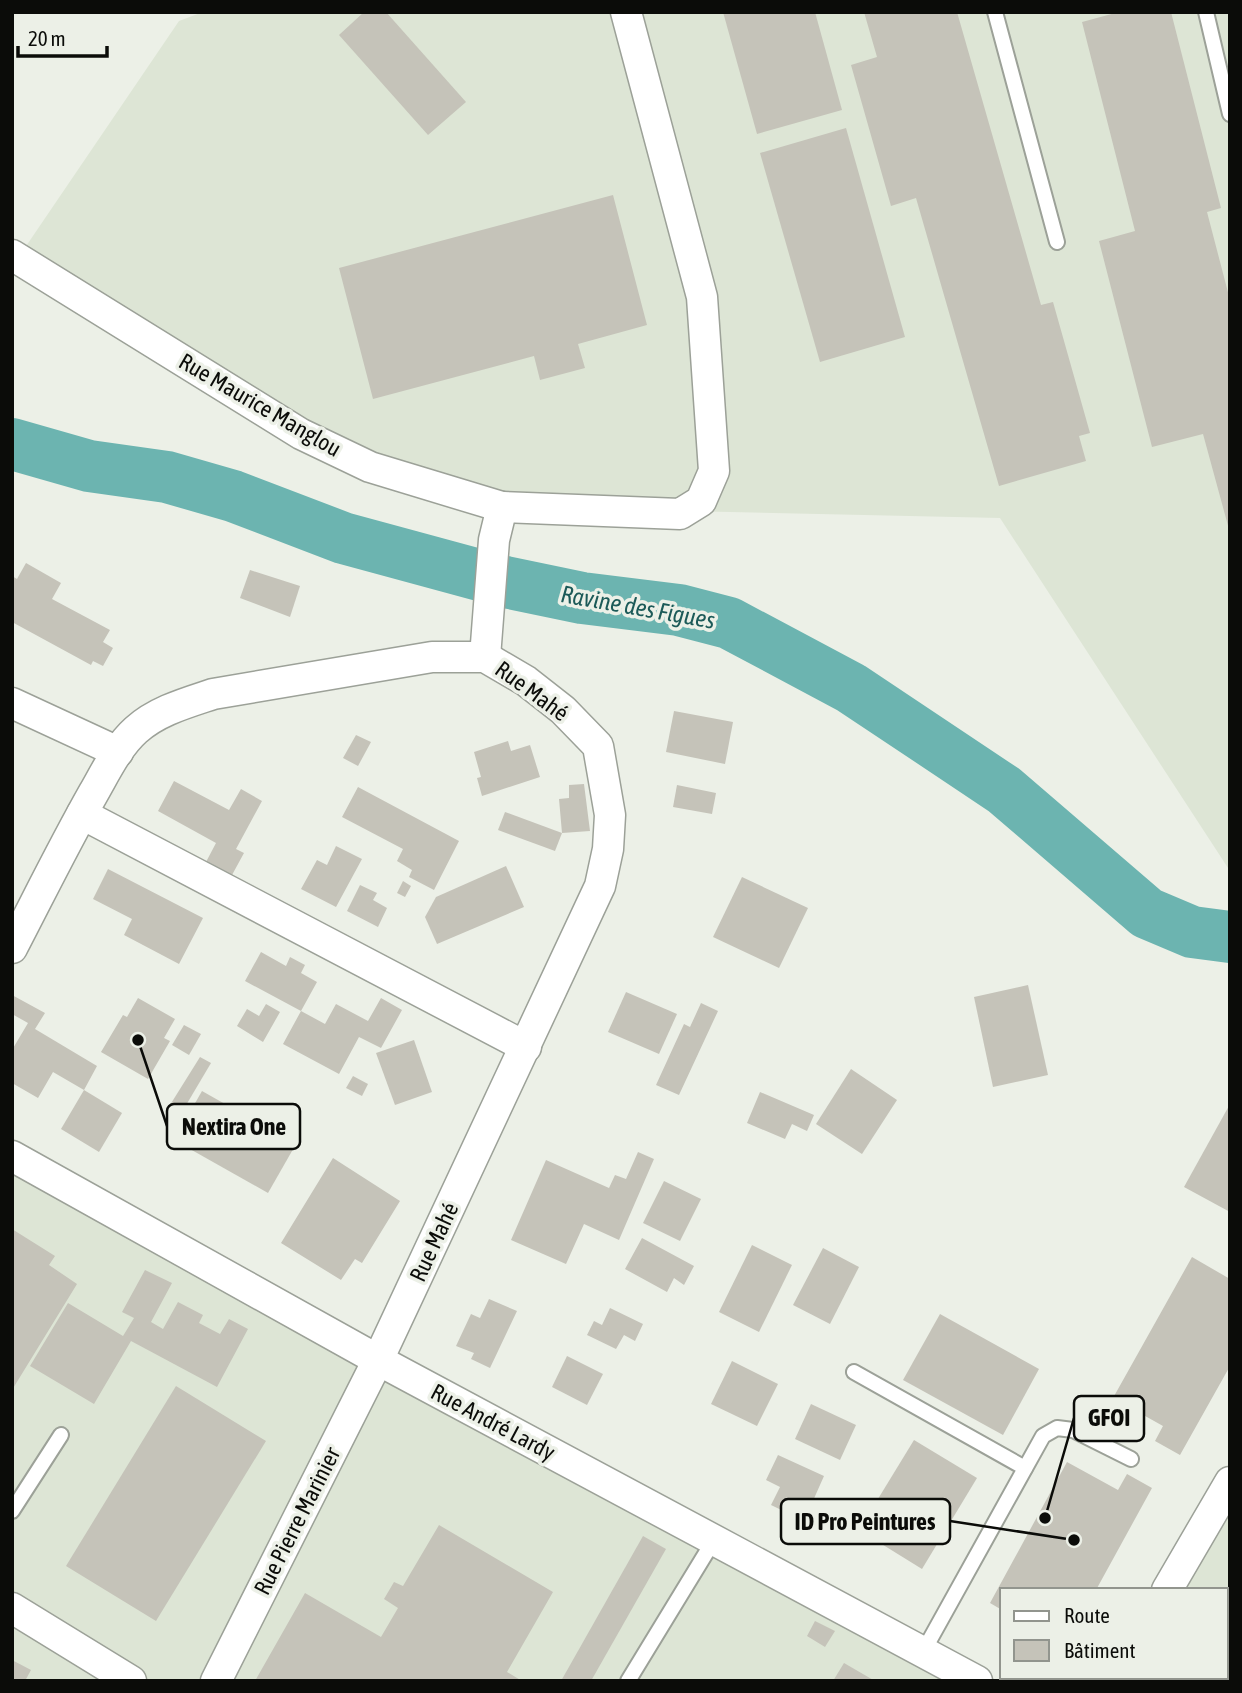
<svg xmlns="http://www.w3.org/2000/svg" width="1242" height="1693" viewBox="0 0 1242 1693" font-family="'Asap Condensed',sans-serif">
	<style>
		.built { fill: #dde5d5 }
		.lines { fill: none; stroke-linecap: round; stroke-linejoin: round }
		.river { stroke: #6cb4b0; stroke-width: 52 }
		.building { fill: #c5c3b9 }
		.service-casing { stroke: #9ca198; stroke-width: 18 }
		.minor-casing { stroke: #9ca198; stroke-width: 33 }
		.service { stroke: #fff; stroke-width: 14 }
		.minor { stroke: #fff; stroke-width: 30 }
		.labels { text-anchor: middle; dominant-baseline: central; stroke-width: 7; stroke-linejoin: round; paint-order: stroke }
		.street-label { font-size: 23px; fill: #0b0c09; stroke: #ecf0e7 }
		.water-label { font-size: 24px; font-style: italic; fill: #1c5a58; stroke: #ecf0e7 }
		.leader { fill: none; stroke: #0b0c09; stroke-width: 2.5 }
		.callout-dot { fill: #0b0c09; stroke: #ecf0e7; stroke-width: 2.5 }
		.callout { fill: #ecf0e7; stroke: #0b0c09; stroke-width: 2.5 }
		.callout-label { font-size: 24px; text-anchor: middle; font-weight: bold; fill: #0b0c09 }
	</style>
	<rect width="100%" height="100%" fill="#ecf0e7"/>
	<g class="built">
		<polygon points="203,12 1230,12 1230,871 1000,518 502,507 370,467 18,258 179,21"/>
		<polygon points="12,1156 977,1681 12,1681"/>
		<polygon points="1230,1477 1230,1681 1114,1681 1116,1677 1226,1677 1226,1590 1166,1590"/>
	</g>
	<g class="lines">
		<polyline class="river" points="12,444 89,466 167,477 233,496 343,538 505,582 582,598 679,610 729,623 851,688 1004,790 1147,913 1192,932 1230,937"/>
	</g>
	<g class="building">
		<polygon points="364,12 386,12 466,102 428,135 339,35"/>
		<polygon points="723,12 815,12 842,110 757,134"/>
		<polygon points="864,12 957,12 1041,305 1053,302 1090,433 1079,436 1086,461 999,486 916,198 891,206 851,65 877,57"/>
		<polygon points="1119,12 1171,12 1221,208 1207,212 1230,300 1230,533 1203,434 1152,447 1099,241 1135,231 1082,22"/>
		<polygon points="846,128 905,337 820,362 760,153"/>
		<polygon points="613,195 647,325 578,344 585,368 540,380 534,356 373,399 339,268"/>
		<polygon points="26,563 61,583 52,599 110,630 103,642 113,648 103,666 93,661 91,665 12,622 12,576 17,579"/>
		<polygon points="250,570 300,586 290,617 240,598"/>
		<polygon points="674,711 733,722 725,764 666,752"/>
		<polygon points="356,735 371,742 358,766 343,758"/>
		<polygon points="508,741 511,751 530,745 540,777 482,796 477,778 481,777 474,752"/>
		<polygon points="174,781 229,810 241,789 262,801 236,849 244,853 232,875 206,862 216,843 158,811"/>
		<polygon points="584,784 590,831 562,833 559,799 569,798 569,785"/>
		<polygon points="677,785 716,793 712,814 673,807"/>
		<polygon points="358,787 459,841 434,890 409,877 412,870 397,861 403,849 342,817"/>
		<polygon points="505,812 562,833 555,851 498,830"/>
		<polygon points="336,846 362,859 336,907 301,889 317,860 327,865"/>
		<polygon points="506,866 524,907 437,944 425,917 436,897"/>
		<polygon points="108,869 203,918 179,964 124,935 132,919 93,899"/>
		<polygon points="742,877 808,908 779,968 713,937"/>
		<polygon points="403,881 411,886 405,897 397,893"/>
		<polygon points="360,885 377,893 373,900 387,908 378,927 347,911"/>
		<polygon points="261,952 286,966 290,957 305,965 301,973 317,982 301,1011 245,981"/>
		<polygon points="1028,985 1048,1075 993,1087 974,997"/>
		<polygon points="626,992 677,1014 659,1054 608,1032"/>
		<polygon points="12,995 45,1013 35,1029 97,1066 84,1090 53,1072 38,1098 12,1083 12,1050 28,1023 12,1014"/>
		<polygon points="138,998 175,1019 164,1038 170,1041 148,1079 101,1052 123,1015 127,1017"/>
		<polygon points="381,998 402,1010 381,1048 359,1037 339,1074 283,1044 301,1011 325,1024 336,1004 368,1021"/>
		<polygon points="701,1003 718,1011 679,1095 656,1085 684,1024 690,1027"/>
		<polygon points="266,1004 280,1012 263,1042 237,1026 247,1009 259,1016"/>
		<polygon points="184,1025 201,1034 189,1055 172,1045"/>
		<polygon points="414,1040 432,1092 395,1105 376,1053"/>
		<polygon points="200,1057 211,1063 182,1112 170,1105"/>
		<polygon points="851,1069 897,1100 862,1154 816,1124"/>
		<polygon points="353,1076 368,1084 362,1096 346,1088"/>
		<polygon points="84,1090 122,1113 99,1152 61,1129"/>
		<polygon points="202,1091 296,1144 268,1193 174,1140"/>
		<polygon points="760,1092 814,1115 807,1131 792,1124 785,1139 747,1123"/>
		<polygon points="1230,1104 1230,1212 1184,1187"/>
		<polygon points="638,1152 654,1159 619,1240 584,1224 566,1264 511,1240 546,1160 609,1188 615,1175 626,1179"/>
		<polygon points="333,1158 400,1201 362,1263 355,1259 341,1280 281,1243"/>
		<polygon points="664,1181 701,1199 680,1241 643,1223"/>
		<polygon points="12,1229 55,1256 49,1265 77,1284 12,1390"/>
		<polygon points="642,1238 694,1266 684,1285 674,1278 667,1292 625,1269"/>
		<polygon points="752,1245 792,1265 759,1332 719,1312"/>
		<polygon points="823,1248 859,1267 830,1324 793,1305"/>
		<polygon points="1192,1257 1230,1279 1230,1366 1180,1455 1155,1441 1163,1426 1113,1398"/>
		<polygon points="145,1270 172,1283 151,1322 163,1329 178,1302 203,1315 199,1323 220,1334 229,1319 248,1329 217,1387 131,1341 94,1404 30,1366 68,1303 123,1336 134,1318 122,1312"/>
		<polygon points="489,1299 517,1311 490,1368 471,1359 474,1353 456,1346 471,1314 480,1318"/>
		<polygon points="610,1308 643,1324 635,1341 624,1335 616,1349 587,1335 594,1321 602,1325"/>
		<polygon points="940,1314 1039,1369 1003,1435 903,1380"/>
		<polygon points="567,1356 603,1374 587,1405 552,1387"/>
		<polygon points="732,1361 778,1384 757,1426 711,1404"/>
		<polygon points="176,1386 266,1441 156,1621 66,1566"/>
		<polygon points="811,1404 856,1425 840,1460 795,1439"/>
		<polygon points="914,1440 977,1478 922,1569 859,1530"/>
		<polygon points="778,1455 824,1476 804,1521 771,1505 780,1487 766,1480"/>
		<polygon points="1067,1462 1118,1490 1127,1474 1152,1488 1096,1590 1002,1590 1002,1610 990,1603"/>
		<polygon points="439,1525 553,1592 507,1672 522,1681 255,1681 305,1593 381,1637 398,1608 384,1599 394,1582 403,1586"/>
		<polygon points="643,1536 666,1549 591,1681 561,1681"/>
		<polygon points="1230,1613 1230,1646 1226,1643 1226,1617"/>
		<polygon points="815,1621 835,1631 825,1647 807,1636"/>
		<polygon points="12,1660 31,1670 25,1681 12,1681"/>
		<polygon points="844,1663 875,1681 833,1681"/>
	</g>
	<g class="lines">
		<defs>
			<g id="service">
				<polyline points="995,12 1057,242"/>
				<polyline points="1206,12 1230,114"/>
				<polyline points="854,1372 1025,1468"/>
				<polyline points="12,1511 61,1435"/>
				<polyline points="923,1652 1043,1436 1057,1428 1073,1430 1131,1459"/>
				<polyline points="628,1681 714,1540"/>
			</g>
			<g id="minor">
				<polyline points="12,255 301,434 370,467 502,507 494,540 485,657"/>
				<polyline points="502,507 680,514 701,501 714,471 702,297 626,12"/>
				<polyline points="12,703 118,752"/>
				<polyline points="82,814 526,1047"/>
				<path d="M12 948C39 896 65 843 94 792 106 771 118 746 136 730 157 711 186 703 213 694L432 657H485L526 681 563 710 598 746 610 815 608 849 600 886 378 1360 216 1681"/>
				<polyline points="12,1156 378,1360 977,1681"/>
				<polyline points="1167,1590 1230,1482"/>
				<polyline points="12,1608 131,1681"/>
				<polyline points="1115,1681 1117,1677"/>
			</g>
		</defs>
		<use href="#service" class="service-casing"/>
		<use href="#minor" class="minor-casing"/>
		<use href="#service" class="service"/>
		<use href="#minor" class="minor"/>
	</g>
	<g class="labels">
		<g class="street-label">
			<text transform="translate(260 405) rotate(30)">Rue Maurice Manglou</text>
			<text transform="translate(532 691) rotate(36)">Rue Mahé</text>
			<text transform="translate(434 1242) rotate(-65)">Rue Mahé</text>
			<text transform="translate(493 1422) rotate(28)">Rue André Lardy</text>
			<text transform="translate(297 1521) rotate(-63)">Rue Pierre Marinier</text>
		</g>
		<g class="water-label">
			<text transform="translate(638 607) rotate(10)">Ravine des Figues</text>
		</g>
	</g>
	<path class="leader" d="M138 1040L167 1126M1045 1518L1074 1418M1074 1540L950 1521"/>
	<g class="callout-dot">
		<circle cx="138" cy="1040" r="7"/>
		<circle cx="1045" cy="1518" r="7"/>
		<circle cx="1074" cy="1540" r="7"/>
	</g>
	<g class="callout">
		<rect x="167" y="1104" width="133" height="45" rx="7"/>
		<rect x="1074" y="1396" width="70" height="45" rx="7"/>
		<rect x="781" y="1499" width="169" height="45" rx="7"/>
	</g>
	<g class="callout-label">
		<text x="234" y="1135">Nextira One</text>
		<text x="1109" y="1426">GFOI</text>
		<text x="865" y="1530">ID Pro Peintures</text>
	</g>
	<rect width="1242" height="1693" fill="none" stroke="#0b0c09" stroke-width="28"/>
	<rect x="1000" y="1588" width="228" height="91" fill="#ecf0e7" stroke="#92958e" stroke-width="2"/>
	<rect x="1014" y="1611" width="35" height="10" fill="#ffffff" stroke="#92958e" stroke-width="2"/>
	<text x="1064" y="1623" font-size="21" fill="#0b0c09">Route</text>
	<rect x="1014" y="1640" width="35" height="21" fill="#c5c3b9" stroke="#92958e" stroke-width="2"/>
	<text x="1064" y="1658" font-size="21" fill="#0b0c09">Bâtiment</text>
	<path d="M18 46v10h89v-10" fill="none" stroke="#0b0c09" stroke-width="3.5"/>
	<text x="28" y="46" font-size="21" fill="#0b0c09" stroke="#ecf0e7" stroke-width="5" paint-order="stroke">20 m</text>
</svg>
